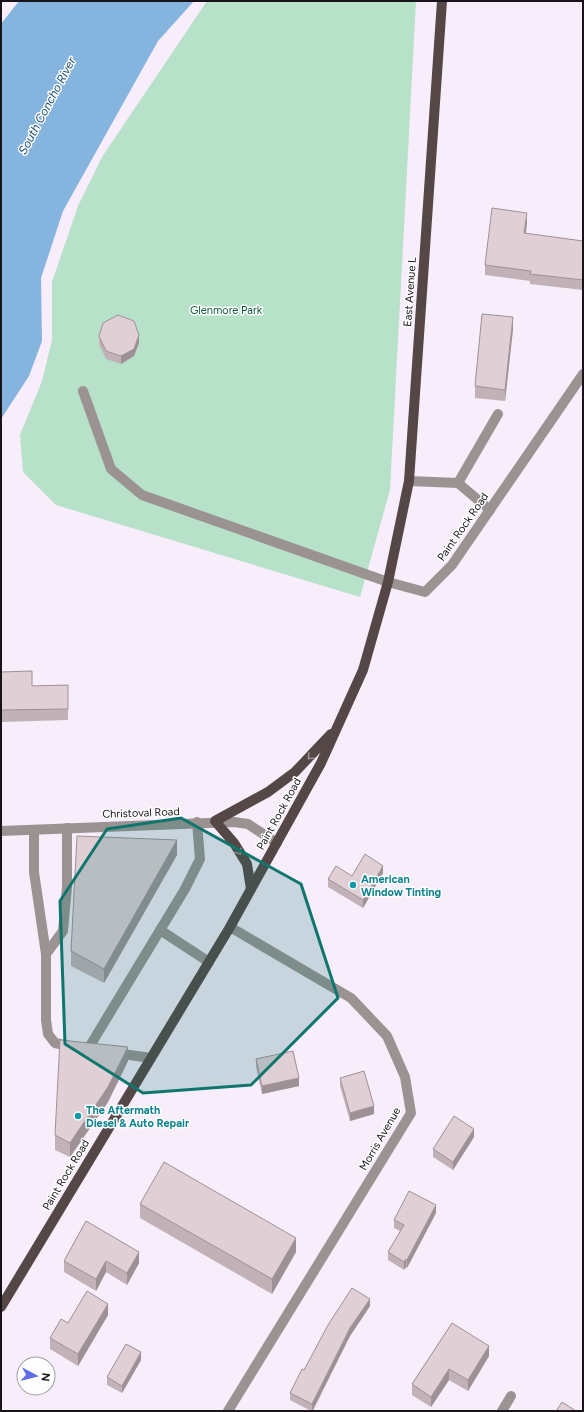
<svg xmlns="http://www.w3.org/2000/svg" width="584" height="1412" viewBox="0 0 584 1412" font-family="Figtree,sans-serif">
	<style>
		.green { fill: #b7e1c8 }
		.water { fill: #85b4df }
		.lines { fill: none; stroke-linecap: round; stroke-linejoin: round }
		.minor { stroke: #9b9391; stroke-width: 10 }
		.major { stroke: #554745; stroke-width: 10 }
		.wall { fill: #c2b2b8 }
		.shaded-wall { fill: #9e9196 }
		.building { fill: #e1cfd6; stroke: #9e9196 }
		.oneway { stroke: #99908f }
		.marked { fill: #0f766e; fill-opacity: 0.2; stroke: #0f766e; stroke-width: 3; stroke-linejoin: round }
		.culture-dot { fill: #0f9aa8; stroke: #fefefe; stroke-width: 1.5 }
		.labels { text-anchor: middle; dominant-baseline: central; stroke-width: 3; stroke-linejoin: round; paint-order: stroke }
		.street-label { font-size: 11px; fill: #171318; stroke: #fefefe }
		.park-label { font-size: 11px; fill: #115a3a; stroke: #fefefe }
		.culture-label { font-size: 11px; font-weight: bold; fill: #0d838f; stroke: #fefefe; text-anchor: start }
		.water-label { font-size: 12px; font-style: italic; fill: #184c75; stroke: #fefefe }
	</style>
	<rect width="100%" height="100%" fill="#f7edfb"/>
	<polygon class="green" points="207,1 416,1 390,490 360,597 56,505 23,472 20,435 42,381 52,340 52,282 78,206 102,157"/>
	<polygon class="water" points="19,1 194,1 158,41 63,211 41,278 42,341 29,376 1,419 1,24"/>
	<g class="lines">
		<g class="minor">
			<polyline points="83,391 111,469 142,495 388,582 425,592 452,565 583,374"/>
			<polyline points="409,481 458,483 490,510"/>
			<polyline points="458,483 498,414"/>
			<polyline points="34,830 34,872 46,954 46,1020 48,1034 55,1043 74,1047"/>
			<polyline points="1,831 234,822 248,824 277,843"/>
			<polyline points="160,930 209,962"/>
			<polyline points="46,954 63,931 67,887 67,828"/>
			<polyline points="88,1049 185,889 200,859 197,822"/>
			<polyline points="115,1053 151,1058"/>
			<polyline points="228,1411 411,1113 405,1077 387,1036 351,998 230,927"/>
			<polyline points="502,1411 511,1396"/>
		</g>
		<g class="major">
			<polyline points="251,889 247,864 234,843 215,821 268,792 295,772 331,734"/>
			<polyline points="1,1307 230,927 321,763 363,670 388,582 409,481 442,1"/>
		</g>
	</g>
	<g class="wall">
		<polygon points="527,223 526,234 583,241 583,290 530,284 530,281 485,275 485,265"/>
		<polygon points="513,329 505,401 475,398 475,386"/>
		<polygon points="99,336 139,343 134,356 121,364 106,359 99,344"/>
		<polygon points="1,672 32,686 68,685 68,720 1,722"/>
		<polygon points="177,855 104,983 71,966 71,951"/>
		<polygon points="383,873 363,908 328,887 328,879 352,876"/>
		<polygon points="256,1059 299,1086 262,1094 256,1067"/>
		<polygon points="128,1061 108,1102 70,1157 55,1150 55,1135"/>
		<polygon points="340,1078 374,1114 350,1121 340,1086"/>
		<polygon points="474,1137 453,1170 433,1157 433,1149"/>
		<polygon points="140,1204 296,1252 272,1294 140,1218"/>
		<polygon points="436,1213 407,1268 406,1267 404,1270 388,1260 388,1252 400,1231 394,1228 394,1220"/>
		<polygon points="86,1221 139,1263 127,1285 106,1272 96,1291 64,1272 64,1261"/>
		<polygon points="370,1306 350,1336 313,1411 311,1411 290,1400 290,1393 304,1370"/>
		<polygon points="108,1315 78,1366 50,1349 50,1338 68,1323"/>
		<polygon points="452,1323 489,1356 468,1391 449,1380 431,1407 412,1395 412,1384"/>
		<polygon points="141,1360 122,1393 107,1385 107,1377"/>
	</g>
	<g class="shaded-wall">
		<polygon points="527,213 527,223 524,243 524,233"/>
		<polygon points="513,317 513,329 505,401 505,390"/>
		<polygon points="139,335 139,343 134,356 121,364 121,356"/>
		<polygon points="177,840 177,855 104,983 104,969"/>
		<polygon points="383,866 383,873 363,908 363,900"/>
		<polygon points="128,1047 128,1061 108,1102 70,1157 70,1143"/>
		<polygon points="299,1078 299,1086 262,1094 262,1086"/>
		<polygon points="374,1106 374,1114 350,1121 350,1113"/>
		<polygon points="474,1129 474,1137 453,1170 453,1162"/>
		<polygon points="436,1205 436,1213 407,1268 407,1260"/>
		<polygon points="296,1238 296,1252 272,1294 272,1279"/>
		<polygon points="139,1252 139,1263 127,1285 127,1273"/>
		<polygon points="406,1259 406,1267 404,1270 404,1262"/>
		<polygon points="106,1261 106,1272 96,1291 96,1279"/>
		<polygon points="370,1299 370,1306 350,1336 312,1411 312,1404 350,1328"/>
		<polygon points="108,1304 108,1315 78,1366 78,1354"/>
		<polygon points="489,1346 489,1356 468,1391 468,1380"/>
		<polygon points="141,1352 141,1360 122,1393 122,1386"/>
		<polygon points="449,1369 449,1380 431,1407 431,1397"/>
	</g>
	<g class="building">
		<polygon points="492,208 527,213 524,233 583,241 583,280 530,274 531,271 485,265"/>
		<polygon points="482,314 513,317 505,390 475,386"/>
		<polygon points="118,315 134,321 139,335 134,349 121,356 106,351 99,336 103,323"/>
		<polygon points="32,671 32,686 68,685 68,709 1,710 1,672"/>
		<polygon points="77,836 177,840 104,969 71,951"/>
		<polygon points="365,854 383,866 363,900 328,879 336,866 352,876"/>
		<polygon points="60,1040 128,1047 108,1087 70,1143 55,1135"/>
		<polygon points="293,1051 299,1078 262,1086 256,1059"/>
		<polygon points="364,1071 374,1106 350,1113 340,1078"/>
		<polygon points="454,1116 474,1129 453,1162 433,1149"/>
		<polygon points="164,1162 296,1238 272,1279 140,1204"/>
		<polygon points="409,1191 436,1205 407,1260 406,1259 404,1262 388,1252 404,1225 394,1220"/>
		<polygon points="86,1221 139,1252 127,1273 106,1261 96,1279 64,1261"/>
		<polygon points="352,1288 370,1299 350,1328 312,1404 290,1393 302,1369 304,1370 328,1325"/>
		<polygon points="87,1291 108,1304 78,1354 50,1338 61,1319 68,1323"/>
		<polygon points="452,1323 489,1346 468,1380 449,1369 431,1397 412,1384"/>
		<polygon points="126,1344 141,1352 122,1386 107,1377"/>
		<polygon points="562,1402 576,1411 556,1411"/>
	</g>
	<defs><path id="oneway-chevron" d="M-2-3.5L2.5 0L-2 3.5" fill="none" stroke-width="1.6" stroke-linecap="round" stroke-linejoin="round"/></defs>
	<g class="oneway">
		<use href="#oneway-chevron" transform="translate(310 757) rotate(134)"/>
		<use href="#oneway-chevron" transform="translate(239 852) rotate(56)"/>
	</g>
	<path class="marked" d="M181 818 301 884 338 998 251 1085 143 1093 65 1044 60 901 107 829Z"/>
	<g class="culture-dot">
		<circle cx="353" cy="885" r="4"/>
		<circle cx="78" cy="1116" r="4"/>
	</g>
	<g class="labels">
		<g class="street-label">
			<text transform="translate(410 292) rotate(-86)">East Avenue L</text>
			<text transform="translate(463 527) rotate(-55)">Paint Rock Road</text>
			<text transform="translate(141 813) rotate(-2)">Christoval Road</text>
			<text transform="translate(279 814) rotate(-61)">Paint Rock Road</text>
			<text transform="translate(380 1139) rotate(-60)">Morris Avenue</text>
			<text transform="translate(66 1175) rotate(-59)">Paint Rock Road</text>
		</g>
		<g class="park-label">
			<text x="226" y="310">Glenmore Park</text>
		</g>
		<g class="culture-label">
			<text x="361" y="879">American<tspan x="361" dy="13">Window Tinting</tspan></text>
			<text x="86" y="1110">The Aftermath<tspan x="86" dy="13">Diesel &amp; Auto Repair</tspan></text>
		</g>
		<g class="water-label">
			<text transform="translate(47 106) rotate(-62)">South Concho River</text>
		</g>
	</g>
	<rect width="584" height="1412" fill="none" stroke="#171318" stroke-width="4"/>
	<g transform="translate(36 1376) rotate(97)"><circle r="19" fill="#fefefe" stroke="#a2a0a2"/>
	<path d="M0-3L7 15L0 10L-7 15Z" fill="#606ee6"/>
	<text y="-6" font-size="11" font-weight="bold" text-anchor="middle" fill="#171318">N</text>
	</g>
</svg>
